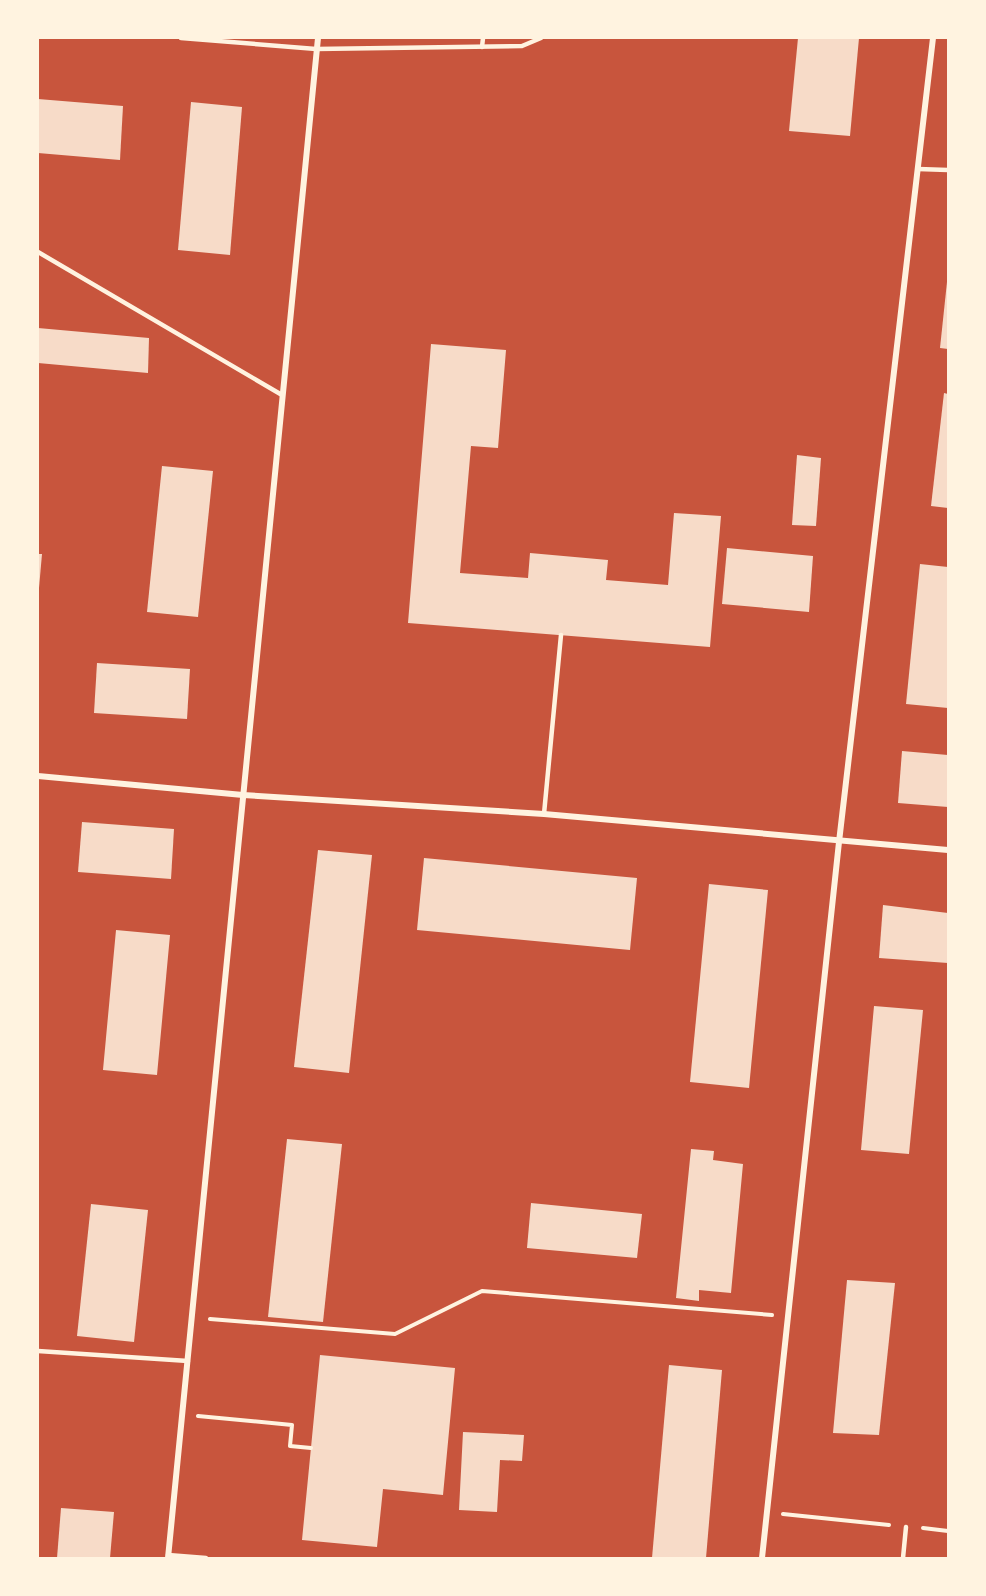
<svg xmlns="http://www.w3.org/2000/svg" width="986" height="1596" viewBox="0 0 986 1596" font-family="'PT Sans',sans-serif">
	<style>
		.building { fill: #f7dbc8 }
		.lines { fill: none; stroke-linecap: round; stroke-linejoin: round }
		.path { stroke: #fff3e0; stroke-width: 4 }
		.service { stroke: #fff3e0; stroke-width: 4.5 }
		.minor { stroke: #fff3e0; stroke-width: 6 }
	</style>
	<rect width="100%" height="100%" fill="#c8553d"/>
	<g class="building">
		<polygon points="798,38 859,38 850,136 789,131"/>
		<polygon points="38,99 123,106 120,160 38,153"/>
		<polygon points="191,102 242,107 230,255 178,250"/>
		<polygon points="947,282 948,282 948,349 940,348"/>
		<polygon points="38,328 149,338 148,373 38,363"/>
		<polygon points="431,344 506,350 498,448 471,446 460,573 528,578 530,553 608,560 606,580 668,585 674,513 721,516 710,647 408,623"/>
		<polygon points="944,393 948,394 948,508 931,506"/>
		<polygon points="797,455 821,458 816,526 792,525"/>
		<polygon points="162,466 213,471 198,617 147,612"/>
		<polygon points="727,548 813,556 809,612 722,604"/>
		<polygon points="38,554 42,554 39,588 38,588"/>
		<polygon points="920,564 948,567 948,708 906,704"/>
		<polygon points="97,663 190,669 187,719 94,713"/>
		<polygon points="902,751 948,755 948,807 898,803"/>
		<polygon points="82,822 174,829 171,879 78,872"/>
		<polygon points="318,850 372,855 349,1073 294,1067"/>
		<polygon points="424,858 637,878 630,950 417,930"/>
		<polygon points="709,884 768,890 749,1088 690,1082"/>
		<polygon points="883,905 948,913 948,963 879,958"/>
		<polygon points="116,930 170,935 157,1075 103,1070"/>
		<polygon points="874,1006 923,1010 909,1154 861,1150"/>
		<polygon points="287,1139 342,1144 323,1322 268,1317"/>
		<polygon points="691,1149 714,1151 713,1160 743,1164 731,1293 699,1290 699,1301 676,1298"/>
		<polygon points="531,1203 642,1214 637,1258 527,1248"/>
		<polygon points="91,1204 148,1210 134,1342 77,1336"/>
		<polygon points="847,1280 895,1283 879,1435 833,1433"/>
		<polygon points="320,1355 455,1368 443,1495 383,1489 377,1547 302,1540"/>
		<polygon points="669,1365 722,1370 706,1558 652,1558"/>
		<polygon points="463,1432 524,1435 522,1461 500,1460 497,1512 459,1510"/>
		<polygon points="61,1508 114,1512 110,1558 57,1558"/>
	</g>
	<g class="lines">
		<g class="path">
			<polyline points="210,1319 395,1334 482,1291 772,1315"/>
			<polyline points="198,1416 292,1425 290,1446 311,1448"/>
			<polyline points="783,1514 889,1525"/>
			<polyline points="923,1528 948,1531"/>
		</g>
		<g class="service">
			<polyline points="181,38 316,49 522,46 541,38"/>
			<polyline points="482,47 483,38"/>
			<polyline points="918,169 948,170"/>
			<polyline points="38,252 282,395"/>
			<polyline points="544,814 561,635"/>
			<polyline points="38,1351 188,1361"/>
			<polyline points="168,1555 206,1558"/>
			<polyline points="903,1558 906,1527"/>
		</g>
		<g class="minor">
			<polyline points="38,776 243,795 544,814 948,850"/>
			<polyline points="168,1558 318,38"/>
			<polyline points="762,1558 839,842 933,38"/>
		</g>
	</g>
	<rect width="986" height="1596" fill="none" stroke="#fff3e0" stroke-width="78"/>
</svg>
